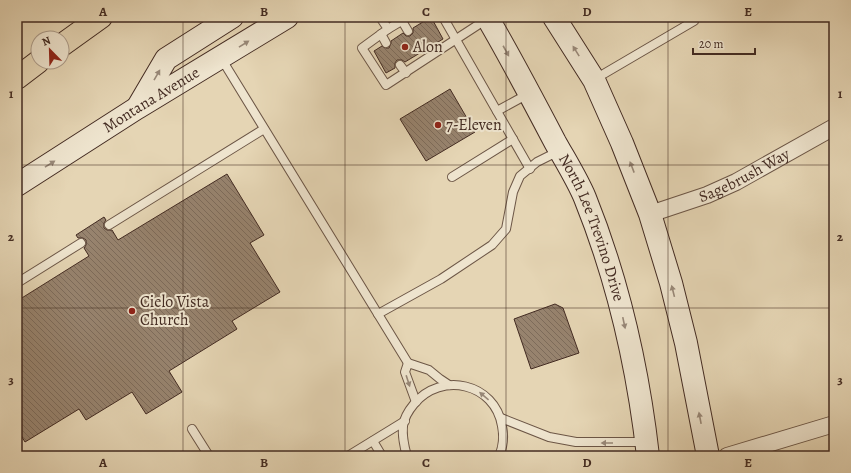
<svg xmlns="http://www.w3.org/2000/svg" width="851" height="473" viewBox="0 0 851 473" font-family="Alegreya,serif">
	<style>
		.building { fill: url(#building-back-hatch); stroke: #432b22 }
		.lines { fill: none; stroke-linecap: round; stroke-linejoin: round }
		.lane-casing { stroke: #6c5646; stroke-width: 10 }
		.street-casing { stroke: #6c5646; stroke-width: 18 }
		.secondary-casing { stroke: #432b22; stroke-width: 24 }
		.highway-casing { stroke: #432b22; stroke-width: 24 }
		.lane { stroke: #eee4ce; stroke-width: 8 }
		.street { stroke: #eee4ce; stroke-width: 16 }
		.secondary { stroke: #eee4ce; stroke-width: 22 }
		.highway { stroke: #e5d5b4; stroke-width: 22 }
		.oneway { fill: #988878 }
		.grid { fill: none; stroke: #432b22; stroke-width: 1; stroke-opacity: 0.55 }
		.poi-dot { fill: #8f2418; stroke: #eee4ce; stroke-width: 1.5 }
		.labels { text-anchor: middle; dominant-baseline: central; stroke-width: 4; stroke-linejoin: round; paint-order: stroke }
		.poi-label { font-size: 16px; fill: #432b22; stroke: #eee4ce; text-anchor: start }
		.street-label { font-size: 16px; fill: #432b22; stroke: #eee4ce }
		.neatline { fill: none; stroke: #432b22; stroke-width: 1.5 }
		.grid-label { font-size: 13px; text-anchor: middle; font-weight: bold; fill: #432b22 }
	</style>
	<defs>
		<pattern id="building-back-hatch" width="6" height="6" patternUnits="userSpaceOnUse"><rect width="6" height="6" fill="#97836e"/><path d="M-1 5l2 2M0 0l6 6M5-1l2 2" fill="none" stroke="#7d6b5a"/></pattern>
	</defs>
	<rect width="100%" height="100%" fill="#e5d5b4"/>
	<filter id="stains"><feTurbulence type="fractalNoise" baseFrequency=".005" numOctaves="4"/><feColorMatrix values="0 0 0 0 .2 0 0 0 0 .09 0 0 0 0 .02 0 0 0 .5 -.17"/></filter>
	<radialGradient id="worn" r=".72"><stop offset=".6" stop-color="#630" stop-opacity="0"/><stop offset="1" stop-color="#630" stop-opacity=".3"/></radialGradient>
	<g class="building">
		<polygon points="431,17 443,39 405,62 402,60 397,60 395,63 395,68 386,73 374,51 382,46 386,48 389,48 391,43 391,41 403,33 406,36 410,36 413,33 413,28"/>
		<polygon points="450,89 475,132 426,161 400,119"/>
		<polygon points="227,174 264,235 250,243 280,292 232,321 237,329 169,371 182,392 146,414 132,392 86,420 79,409 25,442 17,429 17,301 89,256 84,248 86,245 86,240 83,238 78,238 76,235 104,217 106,220 104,223 104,228 107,230 112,230 118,240"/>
		<polygon points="555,304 563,308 579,353 531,369 514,319"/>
	</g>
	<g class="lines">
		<defs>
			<g id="lane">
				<polyline points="380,17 388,29 362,48 386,85 487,19"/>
				<polyline points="443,17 530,169"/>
				<polyline points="402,21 408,31"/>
				<polyline points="388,29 408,17"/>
				<polyline points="381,34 386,43"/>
				<polyline points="221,58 408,363"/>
				<polyline points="400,65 406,73"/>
				<polyline points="595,79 694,21 692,17"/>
				<polyline points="497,111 528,94"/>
				<polyline points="452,177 513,139"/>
				<polyline points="109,225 264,129"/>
				<polyline points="17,283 81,243"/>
				<polyline points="378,314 441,279 492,245 506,229 513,192 520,176 537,162 559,151"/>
				<polyline points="416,402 405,372 408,363 429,370 440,379 449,385"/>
				<polyline points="501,418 549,437 576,442 646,442"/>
				<polyline points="192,429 209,456"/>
				<polyline points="373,441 382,456"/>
				<polyline points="17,455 18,456"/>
				<polyline points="348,456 405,421"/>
				<path d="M407 456C404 446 402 437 403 426 404 418 409 410 414 404 441 371 495 383 502 426 504 436 503 447 499 456"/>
			</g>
			<g id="street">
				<path id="s1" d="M650 214 707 195 736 182 834 127"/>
				<polyline points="727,456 834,424"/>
			</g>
			<g id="secondary">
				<path id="s2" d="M487 17C511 58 533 100 555 142 565 160 577 179 585 198 618 280 638 368 648 456"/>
				<polyline points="554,17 594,80 622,143 650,214 671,283 686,343 708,456"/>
				<polyline points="139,105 166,59 232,17"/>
				<path id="s3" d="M17 185 137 108 287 17"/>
			</g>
			<g id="highway">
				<polyline points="62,45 101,17"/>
				<polyline points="17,78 38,62"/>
			</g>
		</defs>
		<use href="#lane" class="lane-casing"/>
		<use href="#street" class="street-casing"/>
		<use href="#secondary" class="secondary-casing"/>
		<use href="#highway" class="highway-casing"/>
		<use href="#lane" class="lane"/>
		<use href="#street" class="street"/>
		<use href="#secondary" class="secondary"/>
		<use href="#highway" class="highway"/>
	</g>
	<defs><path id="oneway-solid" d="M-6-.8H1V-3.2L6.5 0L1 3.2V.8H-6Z"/></defs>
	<g class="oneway">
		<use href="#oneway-solid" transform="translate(244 44) rotate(-32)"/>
		<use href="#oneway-solid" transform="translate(506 51) rotate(61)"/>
		<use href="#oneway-solid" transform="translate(576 51) rotate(-122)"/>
		<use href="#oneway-solid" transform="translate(157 75) rotate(-60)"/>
		<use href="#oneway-solid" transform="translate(50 164) rotate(-32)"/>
		<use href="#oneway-solid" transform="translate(632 167) rotate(-111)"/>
		<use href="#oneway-solid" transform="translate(673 291) rotate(-104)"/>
		<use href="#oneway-solid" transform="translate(624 323) rotate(78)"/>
		<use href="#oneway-solid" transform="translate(408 381) rotate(72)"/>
		<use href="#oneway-solid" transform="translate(484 396) rotate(-140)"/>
		<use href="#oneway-solid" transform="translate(700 418) rotate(-101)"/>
		<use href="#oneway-solid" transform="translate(607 443) rotate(180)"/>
	</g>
	<path class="grid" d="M183 17V456M345 17V456M506 17V456M668 17V456M17 165H834M17 308H834"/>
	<g class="poi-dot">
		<circle cx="405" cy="47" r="4"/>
		<circle cx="438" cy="125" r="4"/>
		<circle cx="132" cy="311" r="4"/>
	</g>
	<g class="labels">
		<g class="poi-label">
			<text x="413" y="47">Alon</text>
			<text x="446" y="125">7-Eleven</text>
			<text x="140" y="302">Cielo Vista<tspan x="140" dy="18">Church</tspan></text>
		</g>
		<g class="street-label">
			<text stroke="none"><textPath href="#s3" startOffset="159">Montana Avenue</textPath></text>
			<text stroke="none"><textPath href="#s1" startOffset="102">Sagebrush Way</textPath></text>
			<text stroke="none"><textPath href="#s2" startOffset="236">North Lee Trevino Drive</textPath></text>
		</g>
	</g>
	<rect width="851" height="473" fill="none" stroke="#e5d5b4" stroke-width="44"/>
	<g transform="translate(50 50) rotate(337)"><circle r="19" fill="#eee4ce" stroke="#aa9a89"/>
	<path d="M0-3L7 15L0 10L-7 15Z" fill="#8f2418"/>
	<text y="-6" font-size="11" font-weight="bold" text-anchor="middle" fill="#432b22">N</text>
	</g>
	<path d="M693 48v6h62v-6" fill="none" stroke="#432b22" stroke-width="2"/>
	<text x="699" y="48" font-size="12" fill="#432b22" stroke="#eee4ce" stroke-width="3" paint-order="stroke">20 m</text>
	<rect x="22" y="22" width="807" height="429" class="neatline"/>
	<g class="grid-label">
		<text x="103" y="16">A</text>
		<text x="264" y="16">B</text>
		<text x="426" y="16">C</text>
		<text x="587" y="16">D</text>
		<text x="748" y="16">E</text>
		<text x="11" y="98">1</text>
		<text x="840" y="98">1</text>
		<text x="11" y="241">2</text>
		<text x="840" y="241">2</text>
		<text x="11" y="384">3</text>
		<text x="840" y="384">3</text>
		<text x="103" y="467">A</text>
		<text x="264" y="467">B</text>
		<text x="426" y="467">C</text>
		<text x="587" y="467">D</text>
		<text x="748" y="467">E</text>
	</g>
	<rect width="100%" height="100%" filter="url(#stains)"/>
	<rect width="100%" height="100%" fill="url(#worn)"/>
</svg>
